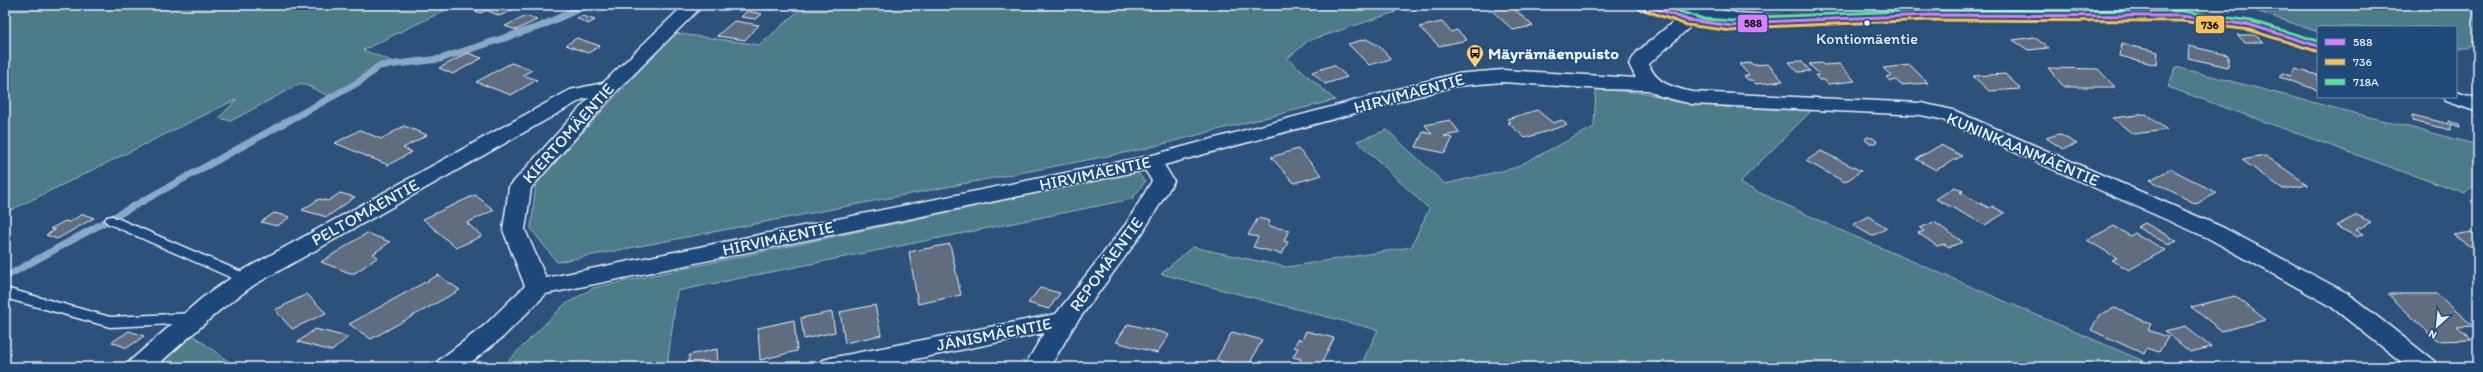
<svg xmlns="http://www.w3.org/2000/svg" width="2483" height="372" viewBox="0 0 2483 372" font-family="Itim,sans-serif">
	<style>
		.green { fill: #4c7c88; stroke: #9ab6c0 }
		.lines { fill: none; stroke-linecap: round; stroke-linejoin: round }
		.stream { stroke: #88aac6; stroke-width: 7 }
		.building { fill: #5f6d7f; stroke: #e8f1f8 }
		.service-casing { stroke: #e8f1f8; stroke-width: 3 }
		.minor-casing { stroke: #e8f1f8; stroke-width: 3 }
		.tertiary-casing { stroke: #e8f1f8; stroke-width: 3 }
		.service { fill: #1f4a7a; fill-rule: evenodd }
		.minor { fill: #1f4a7a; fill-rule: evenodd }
		.tertiary { fill: #1f4a7a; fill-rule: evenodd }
		.bus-1-casing { stroke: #1f4a7a; stroke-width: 6 }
		.bus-2-casing { stroke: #1f4a7a; stroke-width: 6 }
		.bus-3-casing { stroke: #1f4a7a; stroke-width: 6 }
		.bus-1 { stroke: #d880ff; stroke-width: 3 }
		.bus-2 { stroke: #fcc24d; stroke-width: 3 }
		.bus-3 { stroke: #5ae49d; stroke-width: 3 }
		.bus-dot { fill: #e8f1f8; stroke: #1f4a7a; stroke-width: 1.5 }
		.labels { text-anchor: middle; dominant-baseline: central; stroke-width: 3; stroke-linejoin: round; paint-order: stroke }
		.bus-label { font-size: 16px; fill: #e8f1f8; stroke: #1f4a7a }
		.poi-label { font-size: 17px; font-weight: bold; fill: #e8f1f8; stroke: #1f4a7a; text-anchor: start }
		.street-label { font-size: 17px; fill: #e8f1f8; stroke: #1f4a7a }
		.line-badge { stroke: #1f4a7a; stroke-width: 1.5 }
		.pale-badge-label { font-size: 11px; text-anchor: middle; font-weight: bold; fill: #111 }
	</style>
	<rect width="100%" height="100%" fill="#2c517b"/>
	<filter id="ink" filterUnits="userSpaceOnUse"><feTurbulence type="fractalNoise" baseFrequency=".025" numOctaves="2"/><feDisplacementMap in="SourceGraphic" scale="8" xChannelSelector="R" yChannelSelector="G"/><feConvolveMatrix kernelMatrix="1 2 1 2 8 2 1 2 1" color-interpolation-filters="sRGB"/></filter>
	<g filter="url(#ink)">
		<g class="green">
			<polygon points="5,5 456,5 363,50 392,61 329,96 301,83 231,121 219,118 237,99 5,213"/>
			<polygon points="805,5 1384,5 1396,12 1308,41 1288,58 1335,100 1139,150 557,262 531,229 536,183 674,33 760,45"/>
			<polygon points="2239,5 2478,5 2478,43 2468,48 2456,48 2456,27 2318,27 2318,32"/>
			<polygon points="2176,67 2478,145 2478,181 2465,194 2168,87"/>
			<polygon points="1596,89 1646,93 1676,102 1735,108 1812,110 1739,183 1840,230 2157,367 1360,367 1378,330 1161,274 1192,247 1287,267 1411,247 1429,209 1357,141 1387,130 1445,184 1514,168 1594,127"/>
			<polygon points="1137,172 1145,182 1132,199 677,291 667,367 502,367 564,305 593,288"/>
			<polygon points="187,331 236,367 146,367"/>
		</g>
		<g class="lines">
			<polyline class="stream" points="5,277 359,82 379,66 440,59 541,26 587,5"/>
		</g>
		<g class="building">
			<polygon points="487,5 492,7 496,5 519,6 500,16 486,10 481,13 475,11"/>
			<polygon points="751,5 777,5 772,10 750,7"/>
			<polygon points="1501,5 1510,5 1533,26 1513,30 1488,7"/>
			<polygon points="1533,5 1550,5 1542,9"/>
			<polygon points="747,11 762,14 756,19 741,17"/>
			<polygon points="526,16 537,20 516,30 505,26"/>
			<polygon points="582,16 595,20 588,24 577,18"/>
			<polygon points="734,21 759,25 745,40 717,36"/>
			<polygon points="1442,22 1451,32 1457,30 1467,40 1439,46 1419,27"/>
			<polygon points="2237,35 2255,35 2263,42 2245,42"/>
			<polygon points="2034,37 2049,48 2028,50 2013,40"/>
			<polygon points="577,38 600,46 588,53 566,45"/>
			<polygon points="1366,39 1379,46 1391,59 1369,65 1348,44"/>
			<polygon points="2122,44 2158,52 2157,65 2120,56"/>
			<polygon points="2189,46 2228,55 2228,67 2188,58"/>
			<polygon points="468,53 482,58 453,74 439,68"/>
			<polygon points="1801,61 1810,71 1798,72 1789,62"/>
			<polygon points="511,63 532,70 523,75 537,80 511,95 476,82"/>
			<polygon points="1751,63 1753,65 1768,64 1783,81 1756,84 1752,80 1748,80 1744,76 1749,75 1739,64"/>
			<polygon points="1821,63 1824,65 1839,64 1855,81 1828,84 1824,80 1819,80 1815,75 1820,75 1809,64"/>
			<polygon points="1334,65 1347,77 1325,84 1312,72"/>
			<polygon points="1910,65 1928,83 1901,85 1896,80 1891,81 1886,77 1892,76 1883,68"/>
			<polygon points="2048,68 2098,69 2115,87 2064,87"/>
			<polygon points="2295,69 2318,75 2318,90 2279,77 2282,73 2291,76"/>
			<polygon points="2005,74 2021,89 1989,91 1973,76"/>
			<polygon points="1537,110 1553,123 1562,120 1567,125 1525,138 1508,123 1511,122 1507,119"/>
			<polygon points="2146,114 2167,130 2133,134 2113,118"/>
			<polygon points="2412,115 2449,124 2449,121 2459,124 2460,127 2451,124 2451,130 2412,121"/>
			<polygon points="1450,120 1460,133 1444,136 1453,138 1445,153 1416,147 1423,132 1432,134 1425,125"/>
			<polygon points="404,126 427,135 403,148 412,152 388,165 335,143 360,130 381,139"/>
			<polygon points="2059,134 2077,144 2063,149 2046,138"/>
			<polygon points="1867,137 1873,138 1877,141 1875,143 1869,143 1865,140"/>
			<polygon points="1941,145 1962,156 1936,170 1916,159"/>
			<polygon points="1298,149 1322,175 1294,183 1271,157"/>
			<polygon points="1821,151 1861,171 1845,182 1806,161"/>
			<polygon points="2266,156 2308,185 2283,189 2242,160"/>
			<polygon points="2171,169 2217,193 2196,204 2150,180"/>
			<polygon points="1955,187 1963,191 1960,192 1989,208 1992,206 2005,213 1985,225 1936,199"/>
			<polygon points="340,193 355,197 327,217 302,210 319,199 328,201"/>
			<polygon points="475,195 494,210 467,223 482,236 456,248 423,219"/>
			<polygon points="274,213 290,217 277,226 261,222"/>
			<polygon points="83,214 94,218 57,239 46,235 55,230 50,229 65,221 69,222"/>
			<polygon points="2357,215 2371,222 2356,230 2363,234 2357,237 2336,226"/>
			<polygon points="1868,216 1887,228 1872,236 1853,225"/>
			<polygon points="1258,218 1270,221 1268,226 1289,230 1284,241 1288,242 1282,254 1253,247 1258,237 1248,235"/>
			<polygon points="1934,222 1963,242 1949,247 1944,244 1937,246 1918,233 1924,231 1920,228"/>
			<polygon points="2145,223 2177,241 2169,245 2137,227"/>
			<polygon points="2114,226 2130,236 2135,233 2165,250 2129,270 2112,260 2117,258 2087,240"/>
			<polygon points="2472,232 2478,236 2478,251 2454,235"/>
			<polygon points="367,233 390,242 373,254 378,257 355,273 350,273 321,262"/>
			<polygon points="950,244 961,295 918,304 909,252"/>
			<polygon points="438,275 460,290 371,339 349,324"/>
			<polygon points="1040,288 1060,293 1049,309 1028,303"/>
			<polygon points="307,294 326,313 292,329 275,310"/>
			<polygon points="2388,294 2437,294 2473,326 2457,327 2472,340 2437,341"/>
			<polygon points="2235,296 2266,320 2222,331 2191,307"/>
			<polygon points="875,305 881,335 845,343 840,312"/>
			<polygon points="2115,308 2151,324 2148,330 2168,337 2159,352 2147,348 2144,354 2091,330 2099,315"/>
			<polygon points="832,312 835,332 804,339 801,318"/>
			<polygon points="794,320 797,351 760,360 758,328"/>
			<polygon points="1128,324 1164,333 1169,335 1157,353 1116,342"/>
			<polygon points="2185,326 2211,347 2190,352 2165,331"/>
			<polygon points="315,329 348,337 332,351 298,342"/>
			<polygon points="129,331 144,336 127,348 112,342"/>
			<polygon points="1306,331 1334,338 1321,364 1313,362 1311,367 1299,364 1301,359 1293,357 1298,348 1294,347 1298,339 1302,340"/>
			<polygon points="1232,332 1262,340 1248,367 1216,360"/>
			<polygon points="717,349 718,367 689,367 689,355"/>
		</g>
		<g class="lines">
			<defs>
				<g id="service">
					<polygon points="112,216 251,276 253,279 251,282 241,282 107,223 105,220 107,217"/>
					<polygon points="9,289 110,317 195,313 200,314 202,318 200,322 195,323 110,327 5,298 5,290"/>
				</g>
				<g id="minor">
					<path d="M684 5H703L616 92 531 188 525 230 546 278 1149 156 1454 74 1503 70 1636 78 1629 64 1637 52 1690 8H1702L1705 12 1702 16 1649 64C1655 83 1674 88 1692 92L1921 103 1953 110 2224 228 2347 293 2434 361 2438 367H2408L2329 305 2208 238 1940 119 1921 115 1692 104 1660 96 1648 90 1602 89 1503 82 1455 86 1164 165 1174 181 1143 232 1074 326 1050 367H1024L1044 333 876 367H817L821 361 830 358 1056 314 1126 224 1152 181 1145 170 546 294 503 337 465 367H434L438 361 485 325 525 286 503 230 509 187 589 98 583 99 254 285 220 310 155 367H126L130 361 202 298 238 273 570 90 603 83Z"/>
					<polygon points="2139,5 2157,5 2163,16 2160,20 2148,20"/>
				</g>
				<g id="tertiary">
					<polygon points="1637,5 1667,7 1666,5 1695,5 1737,13 1769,15 1930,10 2181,11 2250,20 2318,40 2318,52 2250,31 2181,21 1930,20 1769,27 1737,24 1684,13 1695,17 1697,21 1695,25 1688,27 1640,9"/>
					<polygon points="2456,92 2478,99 2478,112 2446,101 2443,97 2456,97"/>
				</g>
			</defs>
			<use href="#service" class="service-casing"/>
			<use href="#minor" class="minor-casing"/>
			<use href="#tertiary" class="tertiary-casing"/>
			<use href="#service" class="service"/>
			<use href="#minor" class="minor"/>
			<use href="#tertiary" class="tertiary"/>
			<defs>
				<polyline id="bus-1" points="1646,5 1688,20 1732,26 1761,22 1930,15 2181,16 2250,25 2318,46"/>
				<polyline id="bus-2" points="1644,10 1687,25 1732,31 1762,27 1930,20 2181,21 2249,30 2316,51"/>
				<polyline id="bus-3" points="1659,5 1704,19 1732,21 1761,17 1930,10 2181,11 2251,21 2318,41"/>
			</defs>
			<use href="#bus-1" class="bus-1-casing"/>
			<use href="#bus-2" class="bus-2-casing"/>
			<use href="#bus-3" class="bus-3-casing"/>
			<use href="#bus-1" class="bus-1"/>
			<use href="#bus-2" class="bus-2"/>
			<use href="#bus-3" class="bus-3"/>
		</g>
	</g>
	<defs>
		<symbol id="bus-pin" viewBox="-11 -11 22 30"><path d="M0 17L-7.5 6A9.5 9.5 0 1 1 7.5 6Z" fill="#ffd166" stroke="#1f4a7a"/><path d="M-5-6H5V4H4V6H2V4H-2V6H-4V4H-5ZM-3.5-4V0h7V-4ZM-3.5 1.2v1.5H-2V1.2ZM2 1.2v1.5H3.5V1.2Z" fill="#111"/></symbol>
	</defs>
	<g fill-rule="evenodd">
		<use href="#bus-pin" x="1465" y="43" width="20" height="27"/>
	</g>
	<circle class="bus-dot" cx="1867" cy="23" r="3.5"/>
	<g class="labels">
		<g class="bus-label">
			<text x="1867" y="38">Kontiomäentie</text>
		</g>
		<g class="poi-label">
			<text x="1488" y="53">Mäyrämäenpuisto</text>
		</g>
		<g class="street-label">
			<text transform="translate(1409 93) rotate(-15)">HIRVIMÄENTIE</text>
			<text transform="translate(568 133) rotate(-48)">KIERTOMÄENTIE</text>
			<text transform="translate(2023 149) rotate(23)">KUNINKAANMÄENTIE</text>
			<text transform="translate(1095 173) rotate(-12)">HIRVIMÄENTIE</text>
			<text transform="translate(365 212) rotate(-29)">PELTOMÄENTIE</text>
			<text transform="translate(778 238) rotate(-12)">HIRVIMÄENTIE</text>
			<text transform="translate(1106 264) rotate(-54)">REPOMÄENTIE</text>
			<text transform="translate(994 334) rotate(-11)">JÄNISMÄENTIE</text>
		</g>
	</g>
	<g class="line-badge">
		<rect x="1737" y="14" width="31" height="19" rx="4" fill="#d880ff"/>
		<rect x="2195" y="15" width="30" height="19" rx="4" fill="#fcc24d"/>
	</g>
	<g class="pale-badge-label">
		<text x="1753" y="27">588</text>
		<text x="2210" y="29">736</text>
	</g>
	<rect width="2483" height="372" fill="none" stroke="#1f4a7a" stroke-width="20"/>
	<rect x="10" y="10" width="2463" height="352" fill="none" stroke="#e8f1f8" stroke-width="1.5" filter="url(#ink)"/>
	<rect x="2317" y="26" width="140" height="72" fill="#1f4a7a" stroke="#6f8dac"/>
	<rect x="2325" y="39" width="20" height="6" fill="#d880ff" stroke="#6f8dac"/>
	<text x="2353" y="46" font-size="12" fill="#e8f1f8">588</text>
	<rect x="2325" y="59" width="20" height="6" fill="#fcc24d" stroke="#6f8dac"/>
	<text x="2353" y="66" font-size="12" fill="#e8f1f8">736</text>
	<rect x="2325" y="79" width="20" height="6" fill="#5ae49d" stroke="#6f8dac"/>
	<text x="2353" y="86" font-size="12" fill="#e8f1f8">718A</text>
	<g transform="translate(2437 326) rotate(207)" stroke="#1f4a7a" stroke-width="3" paint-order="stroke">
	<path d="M0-3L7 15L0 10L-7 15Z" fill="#e8f1f8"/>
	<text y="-6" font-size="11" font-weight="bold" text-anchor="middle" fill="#e8f1f8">N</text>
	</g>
</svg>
